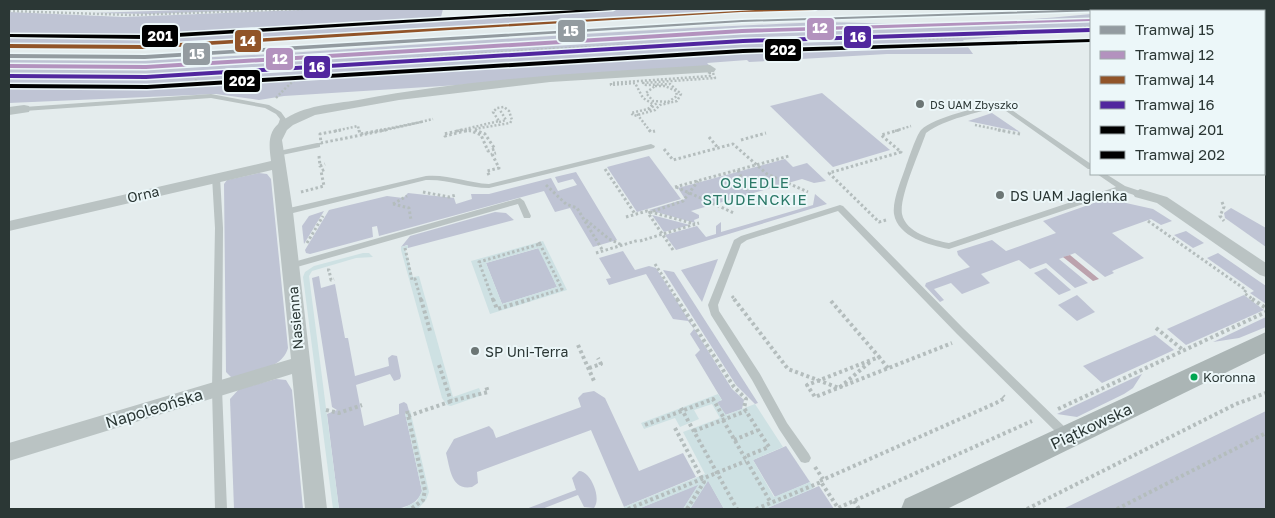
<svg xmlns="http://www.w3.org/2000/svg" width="1275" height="518" viewBox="0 0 1275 518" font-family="'Golos Text',sans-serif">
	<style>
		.green { fill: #bfc4d4 }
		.plaza { fill: #cee1e3; fill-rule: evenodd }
		.water { fill: #bca2ad }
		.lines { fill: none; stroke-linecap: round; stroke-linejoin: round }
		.path-far2 { stroke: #b4bdbd; stroke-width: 2.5; stroke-dasharray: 2 2; stroke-linecap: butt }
		.path-far1 { stroke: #b4bdbd; stroke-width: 3; stroke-dasharray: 2.5 2.5; stroke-linecap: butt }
		.path { stroke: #b4bdbd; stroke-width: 4; stroke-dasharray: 3 3; stroke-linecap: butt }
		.lane { fill: #bac3c3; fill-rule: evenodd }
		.street { fill: #bac3c3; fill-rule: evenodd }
		.secondary { fill: #abb5b5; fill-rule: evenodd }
		.tram-1-casing { stroke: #ecf7f9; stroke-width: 3 }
		.tram-2-casing { stroke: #ecf7f9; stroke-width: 3 }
		.tram-3-casing { stroke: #ecf7f9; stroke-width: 3 }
		.tram-4-casing { stroke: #ecf7f9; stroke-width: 3 }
		.tram-5-casing { stroke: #ecf7f9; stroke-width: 3 }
		.tram-6-casing { stroke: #ecf7f9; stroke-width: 3 }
		.tram-1 { fill: #939ba0; fill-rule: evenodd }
		.tram-2 { fill: #b392be; fill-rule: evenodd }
		.tram-3 { fill: #915429; fill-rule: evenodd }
		.tram-4 { fill: #51279e; fill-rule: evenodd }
		.tram-5 { fill: #000; fill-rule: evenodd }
		.tram-6 { fill: #000; fill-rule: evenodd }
		.poi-dot { fill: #6c7675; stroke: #ecf7f9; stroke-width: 2 }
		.bus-dot { fill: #00a651; stroke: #ecf7f9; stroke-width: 2 }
		.labels { text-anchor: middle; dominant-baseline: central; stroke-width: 4; stroke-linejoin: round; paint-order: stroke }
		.far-poi-label { font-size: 11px; fill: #2b3735; stroke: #ecf7f9; text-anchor: start }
		.bus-label { font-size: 13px; fill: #2b3735; stroke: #ecf7f9; text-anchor: start }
		.street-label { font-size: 14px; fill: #2b3735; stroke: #ecf7f9 }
		.poi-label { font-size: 14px; fill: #2b3735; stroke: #ecf7f9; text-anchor: start }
		.neighbourhood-label { font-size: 15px; letter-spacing: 1px; fill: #2b7968; stroke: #ecf7f9 }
		.near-street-label { font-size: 16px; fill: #2b3735; stroke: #ecf7f9 }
		.line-badge { stroke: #ecf7f9; stroke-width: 2 }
		.badge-label { font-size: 14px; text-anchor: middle; font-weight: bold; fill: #fff }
	</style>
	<rect width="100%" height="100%" fill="#e4eced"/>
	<g class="green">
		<polygon points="214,9 287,9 149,14 91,13"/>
		<polygon points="324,9 443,9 441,17 578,9 858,9 715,14 200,45 137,48 9,45 9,12 124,17"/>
		<path d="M1091 14V29L963 40 973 54H887L749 62 747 60 707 63 713 69 284 96 259 100 216 94 9 103V60L141 61 271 54 265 67H267L266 71 280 69 287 53C458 42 629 30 800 23 834 21 868 23 901 24 965 25 1028 20 1091 14Z"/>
		<polygon points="822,93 890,150 833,167 770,106"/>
		<polygon points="992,113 1020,132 968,121"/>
		<polygon points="649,156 681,199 637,212 607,167"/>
		<polygon points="785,159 793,167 807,163 826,181 814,183 802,179 691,211 699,215 699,218 694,220 695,223 649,210 685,199 678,188"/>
		<polygon points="576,172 617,240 593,247 570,208 555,212 544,191 379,236 377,226 372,227 373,237 310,254 306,253 305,250 329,210 387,196 403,198 408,193 454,198 456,204 472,199 471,194 489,194 551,178 558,191 577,185 573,179 558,183 555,177"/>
		<path d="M259 173 267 174 271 179 288 348C282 370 250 372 232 378L226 372 224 184 227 180Z"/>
		<polygon points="815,194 827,204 676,250 665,235 697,226 706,237 716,234 716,226 721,222 721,232 813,205"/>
		<polygon points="1108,198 1120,198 1126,203 1153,209 1172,221 1161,225 1151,219 1112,233 1144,258 1112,271 1114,273 1105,277 1075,253 1059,259 1088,283 1075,288 1046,263 1030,269 1019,260 981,274 990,283 962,294 951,283 934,289 944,300 940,302 925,286 926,283 970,267 958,255 957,251 992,240 1006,251 1056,233 1043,221"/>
		<polygon points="1231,208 1266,228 1266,247 1225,218 1224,213"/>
		<polygon points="324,211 304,244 302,226 309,216"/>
		<polygon points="495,212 506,213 514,220 408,248 407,245 401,247 410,236"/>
		<polygon points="652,215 690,225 664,232"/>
		<polygon points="1186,231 1204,243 1193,248 1174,235"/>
		<polygon points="539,248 557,287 502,304 486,263"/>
		<polygon points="623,251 635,270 649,266 656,268 732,389 744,400 742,409 725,415 717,402 722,400 695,355 700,350 690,334 694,329 688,321 673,319 646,274 609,285 606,279 611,278 599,258"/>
		<polygon points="1218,253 1266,286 1266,304 1250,293 1254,291 1207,258"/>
		<polygon points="718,259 702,302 681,270"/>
		<polygon points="1046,268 1071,290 1059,295 1034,273"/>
		<polygon points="663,270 674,272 758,403 755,404 736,385"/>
		<path d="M319 276 321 288 335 284 345 338H348L355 376 389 366 388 358 392 355 397 356 401 376 400 379 394 381 390 374 356 385 364 426 399 414V404L404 402 407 404 409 411 405 413 422 491C414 518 362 509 339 509L327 414 337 410 332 407 312 278Z"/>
		<polygon points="1077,295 1095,312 1077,321 1058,305"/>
		<polygon points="1244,295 1264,310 1186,345 1167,329"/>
		<polygon points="1266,317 1266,327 1239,338 1213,342"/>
		<polygon points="1155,335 1174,350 1102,383 1083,366"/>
		<polygon points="1142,374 1133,388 1124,394 1077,417 1057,414"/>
		<polygon points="276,379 286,380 292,390 303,509 234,509 230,399 239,389"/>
		<path d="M594 391 605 398 639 471 683 453 696 477 624 507 591 430 477 472 478 483 472 487C451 491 450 468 446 453L454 439 489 426 493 430 496 438 581 407 578 398 583 393Z"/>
		<polygon points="1266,411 1266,509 1063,509"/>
		<polygon points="786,446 810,482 775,497 753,460"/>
		<path d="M579 471C591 471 602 499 594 508L584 507 578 495 542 509H526L576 490 572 478Z"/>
		<polygon points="708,480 724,509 690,509"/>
		<polygon points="699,484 683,509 638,509"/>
		<polygon points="819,486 834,509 765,509"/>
	</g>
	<g class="plaza">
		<path d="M543 241 567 290 490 314 471 261ZM538 248 557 287 502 304 486 263Z"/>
		<polygon points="408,245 408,248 405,249 413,277 419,276 453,397 479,388 482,395 451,406 447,405 442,398 401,250 401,247"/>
		<polygon points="363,253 369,253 373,257 356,258 312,271 309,276 339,509 333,509 303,277 305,272 314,266"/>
		<polygon points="718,394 722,400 717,402 726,415 755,404 783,447 753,460 774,497 810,482 814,488 765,509 724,509 708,481 690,509 683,509 698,485 638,509 625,509 624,507 705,474 683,432 720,418 712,404 694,410 699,419 680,427 675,418 644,429 641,423"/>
		<polygon points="410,410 429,492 426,500 418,509 402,509 417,501 422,491 405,413"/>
	</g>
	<polygon class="water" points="1070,255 1099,279 1093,281 1063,257"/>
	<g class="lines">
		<g class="path-far2">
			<polyline points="9,11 131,15 303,9"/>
			<polyline points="1170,11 1199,10"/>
			<polyline points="1264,58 1266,59"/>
			<polyline points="1264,69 1266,70"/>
			<polygon points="709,73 713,73 715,78 643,83 646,85 670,84 681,94 677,101 660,105 655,110 634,116 631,113 648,109 653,104 643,98 635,83 611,85 611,83 710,76"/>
			<polyline points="9,76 41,78 199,74 193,86"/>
			<polygon points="655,86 665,86 676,91 677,96 668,102 653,101 646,93"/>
			<path d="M276 98C299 73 312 67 345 63L552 49 821 36 930 39 1091 27"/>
			<polyline points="649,110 658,102"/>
			<polyline points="637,114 650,131"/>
			<polyline points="421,122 433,119"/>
			<polyline points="499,122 506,120 500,110"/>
			<polyline points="975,125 1005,131"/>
			<polyline points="335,131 358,126 359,131"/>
			<polyline points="376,131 421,122 381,131"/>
			<polyline points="457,131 499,121 493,112 497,108 504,107 509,111 512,120 510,123 474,129 478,131"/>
			<polyline points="465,131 471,131"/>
			<polyline points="895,131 911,126"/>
		</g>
		<g class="path-far1">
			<polyline points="341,130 320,134 321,143 386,130"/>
			<polyline points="359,130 360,134 382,130"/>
			<polyline points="462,130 444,134 445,136 469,130 481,135 488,151 495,149 485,134 475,130"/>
			<polyline points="649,130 651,132 655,131"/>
			<polyline points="998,130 1020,134"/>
			<polyline points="709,137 718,148"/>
			<polyline points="741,140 766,133"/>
			<polyline points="664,149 673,160 733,144 767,174 808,192"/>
			<polyline points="319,156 320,166 325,164"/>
			<polyline points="605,169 635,214"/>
			<polyline points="738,170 749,194 759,206"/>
			<polyline points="489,175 487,171 499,168 492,154 496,153"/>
			<polyline points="546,185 566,204 577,208 603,251"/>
			<polyline points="675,187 789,156"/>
			<polyline points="676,187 734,213"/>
			<polyline points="301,192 324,186 321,171 326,169"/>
			<polyline points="423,192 449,197 456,195"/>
			<polyline points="1222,202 1224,207 1220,216 1224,221"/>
			<polyline points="393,204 409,208 411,220"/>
			<polyline points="393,204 407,196"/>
			<polyline points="626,217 647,211 695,224"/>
			<polyline points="586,220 609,239 622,245"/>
			<polyline points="886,220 879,222 829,173 901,152 881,135 899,130"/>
			<polyline points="1148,221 1246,290 1244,293 1254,300"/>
			<polyline points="640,241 699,223"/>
			<polyline points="539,242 540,244"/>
			<polyline points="307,243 323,216"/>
			<polyline points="405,248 412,280 415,279 421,300"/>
			<polyline points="673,250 648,213 683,201 698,181"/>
			<polyline points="596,253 639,240"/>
			<polyline points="655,264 678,300"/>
			<polyline points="327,270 329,270 331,280 334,279"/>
			<polyline points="732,296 735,300"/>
			<polyline points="493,300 479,262 540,244"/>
			<polyline points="527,300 562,289 540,244"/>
		</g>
		<g class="path">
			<polyline points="421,299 430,331"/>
			<polyline points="493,299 497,309 531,299"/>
			<polyline points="677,299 734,387 746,399 744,408 769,447 744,457"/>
			<polyline points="734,299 788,369 839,388 870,362"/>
			<polyline points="1252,299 1266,308"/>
			<polyline points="831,301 879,357"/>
			<polyline points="1156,328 1183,350"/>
			<polyline points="578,345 594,381"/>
			<polyline points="439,365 451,401 488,392 486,386"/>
			<polyline points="589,368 601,364 598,358"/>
			<polyline points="888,368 879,357 807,385 815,397 952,343"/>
			<polyline points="681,408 737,509"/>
			<polyline points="1058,409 1266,312"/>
			<polyline points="326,410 339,413 362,405"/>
			<polyline points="407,411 425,490 423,500 411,509"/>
			<polyline points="408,416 452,401"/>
			<polyline points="723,420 771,503"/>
			<polyline points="645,425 713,399 725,420"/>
			<polyline points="675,428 704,482 687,509"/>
			<polyline points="694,431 746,411"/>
			<polyline points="734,440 758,430"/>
			<polyline points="815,467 823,479"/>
			<polyline points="820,481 996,403 1005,398 1003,396"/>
			<polyline points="854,501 859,509"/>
			<polyline points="628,509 746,461"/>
			<polyline points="756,509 821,482 838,508 1032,421"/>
			<polyline points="1027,509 1236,404 1266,393"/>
			<polyline points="1117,509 1266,433"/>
		</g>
		<g class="lane">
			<polygon points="1209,9 1216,9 1219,11 1212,11"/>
			<polygon points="1264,34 1266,35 1266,40 1264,39"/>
			<polygon points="211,94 269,105 281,112 286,119 285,128 281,130 278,130 277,128 280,119 276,114 265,108 211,98 24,111 21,109 24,107"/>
			<path d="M1000 102 1091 164V169H1088L999 106C975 114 947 118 926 133 920 151 899 197 902 214 906 233 933 240 949 243L1116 187 1097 174H1106L1125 186 1143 192 1144 194 1143 196 1140 197 1122 191 949 249C929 245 898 237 894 214 892 201 902 178 906 166 909 158 916 136 921 130 934 117 981 107 1000 102Z"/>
			<polygon points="317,143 320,143 320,147 277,156 273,154 274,152"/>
			<path d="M651 144 655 146 654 148 489 188C467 188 448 179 426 180L285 215 281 212 285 209 426 176C448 174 468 183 489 184Z"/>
			<polygon points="213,175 216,175 220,177 223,228 222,389 227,509 215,509 212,389 215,228 212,177"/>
			<polygon points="520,198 524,201 531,216 530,218 524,218 518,204 290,269 286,266 290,263"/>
			<polygon points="840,205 843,206 963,328 1070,432 1071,435 1070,438 1066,440 1062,438 957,334 838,211 747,240 741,244 718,305 719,311 760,374 787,423 809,454 811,458 809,462 805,463 801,462 779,429 752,380 711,315 708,305 734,240 741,236"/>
		</g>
		<g class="street">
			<path d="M710 65 716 69 714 72 550 82 399 100 315 115 293 125 287 130 282 140 293 212 327 509H305L292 374 9 461V443L291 359 272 170 9 231V221L271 161C269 145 267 131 282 121 303 105 334 104 358 100 475 78 592 72 710 65Z"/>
			<polygon points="24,105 29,106 30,109 29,112 9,115 9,107"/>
			<polygon points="1140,189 1167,197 1266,263 1266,277 1260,275 1157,203 1135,197 1133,194"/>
		</g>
		<g class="secondary">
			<polygon points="1220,9 1237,9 1238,11 1221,11"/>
			<polygon points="1247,9 1265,9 1266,11 1264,14 1264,11 1248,11"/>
			<polygon points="1264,28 1266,29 1266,39 1264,38"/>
			<polygon points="1266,332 1266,353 947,509 901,509 905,499"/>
		</g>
		<defs>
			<polygon id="tram-1" points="1095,9 1136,9 1134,10 742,22 145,59 9,58 9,54 145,55 742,20"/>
			<polygon id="tram-2" points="1091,19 1091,21 742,33 146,69 9,68 9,64 146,65 742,29"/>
			<polygon id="tram-3" points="771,9 817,9 815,10 741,12 145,49 9,48 9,44 145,45"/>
			<polygon id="tram-4" points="1091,28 1091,32 743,43 146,79 9,78 9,74 146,75 743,39"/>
			<polygon id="tram-5" points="593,9 615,9 613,10 144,39 9,37 9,34 144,35"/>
			<polygon id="tram-6" points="1091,39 1091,42 743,53 147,89 9,88 9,84 147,85 743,49"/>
		</defs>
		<use href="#tram-1" class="tram-1-casing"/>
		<use href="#tram-2" class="tram-2-casing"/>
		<use href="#tram-3" class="tram-3-casing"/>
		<use href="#tram-4" class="tram-4-casing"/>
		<use href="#tram-5" class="tram-5-casing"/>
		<use href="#tram-6" class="tram-6-casing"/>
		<use href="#tram-1" class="tram-1"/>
		<use href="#tram-2" class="tram-2"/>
		<use href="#tram-3" class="tram-3"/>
		<use href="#tram-4" class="tram-4"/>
		<use href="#tram-5" class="tram-5"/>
		<use href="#tram-6" class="tram-6"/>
	</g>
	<g class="poi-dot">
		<circle cx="920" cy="104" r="5"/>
		<circle cx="1000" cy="195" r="5"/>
		<circle cx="475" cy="351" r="5"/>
	</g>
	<circle class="bus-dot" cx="1194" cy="377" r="4.5"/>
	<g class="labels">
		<g class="far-poi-label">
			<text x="930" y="104">DS UAM Zbyszko</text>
		</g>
		<g class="bus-label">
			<text x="1203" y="377">Koronna</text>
		</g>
		<g class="street-label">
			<text transform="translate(143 194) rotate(-13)">Orna</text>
			<text transform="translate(295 318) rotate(-95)">Nasienna</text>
		</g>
		<g class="poi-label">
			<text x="1010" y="195">DS UAM Jagienka</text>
			<text x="485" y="351">SP Uni-Terra</text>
		</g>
		<g class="neighbourhood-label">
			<text x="755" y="182">OSIEDLE<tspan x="755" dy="17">STUDENCKIE</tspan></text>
		</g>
		<g class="near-street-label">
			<text transform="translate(154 408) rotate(-17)">Napoleońska</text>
			<text transform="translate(1091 426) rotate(-25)">Piątkowska</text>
		</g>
	</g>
	<g class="line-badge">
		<rect x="806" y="17" width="29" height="24" rx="5" fill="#b392be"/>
		<rect x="557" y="19" width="29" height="24" rx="5" fill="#939ba0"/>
		<rect x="141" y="24" width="38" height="24" rx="5" fill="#000"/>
		<rect x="843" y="25" width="29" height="24" rx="5" fill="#51279e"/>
		<rect x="234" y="29" width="28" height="24" rx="5" fill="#915429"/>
		<rect x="764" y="38" width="38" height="24" rx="5" fill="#000"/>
		<rect x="182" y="42" width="29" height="24" rx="5" fill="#939ba0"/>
		<rect x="265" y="47" width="29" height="24" rx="5" fill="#b392be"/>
		<rect x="303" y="55" width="28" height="24" rx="5" fill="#51279e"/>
		<rect x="223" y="69" width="38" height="24" rx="5" fill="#000"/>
	</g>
	<g class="badge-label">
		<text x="820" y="33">12</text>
		<text x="571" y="36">15</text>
		<text x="160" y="41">201</text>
		<text x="858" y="42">16</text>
		<text x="248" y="46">14</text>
		<text x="783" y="55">202</text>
		<text x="197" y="59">15</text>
		<text x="280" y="64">12</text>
		<text x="317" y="72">16</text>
		<text x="242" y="86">202</text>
	</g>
	<rect width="1275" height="518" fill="none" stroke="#2b3735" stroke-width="20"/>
	<rect x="1090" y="10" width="175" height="165" fill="#ecf7f9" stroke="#9faaab"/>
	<rect x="1100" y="26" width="25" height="8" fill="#939ba0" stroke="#9faaab"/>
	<text x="1135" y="35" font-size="15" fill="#2b3735">Tramwaj 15</text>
	<rect x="1100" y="51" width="25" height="8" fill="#b392be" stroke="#9faaab"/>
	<text x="1135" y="60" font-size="15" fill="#2b3735">Tramwaj 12</text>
	<rect x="1100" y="76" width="25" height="8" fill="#915429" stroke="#9faaab"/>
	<text x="1135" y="85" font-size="15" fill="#2b3735">Tramwaj 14</text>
	<rect x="1100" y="101" width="25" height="8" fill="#51279e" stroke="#9faaab"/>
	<text x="1135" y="110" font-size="15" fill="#2b3735">Tramwaj 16</text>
	<rect x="1100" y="126" width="25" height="8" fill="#000000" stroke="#9faaab"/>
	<text x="1135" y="135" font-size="15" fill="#2b3735">Tramwaj 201</text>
	<rect x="1100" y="151" width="25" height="8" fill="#000000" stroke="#9faaab"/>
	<text x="1135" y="160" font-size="15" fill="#2b3735">Tramwaj 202</text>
</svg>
